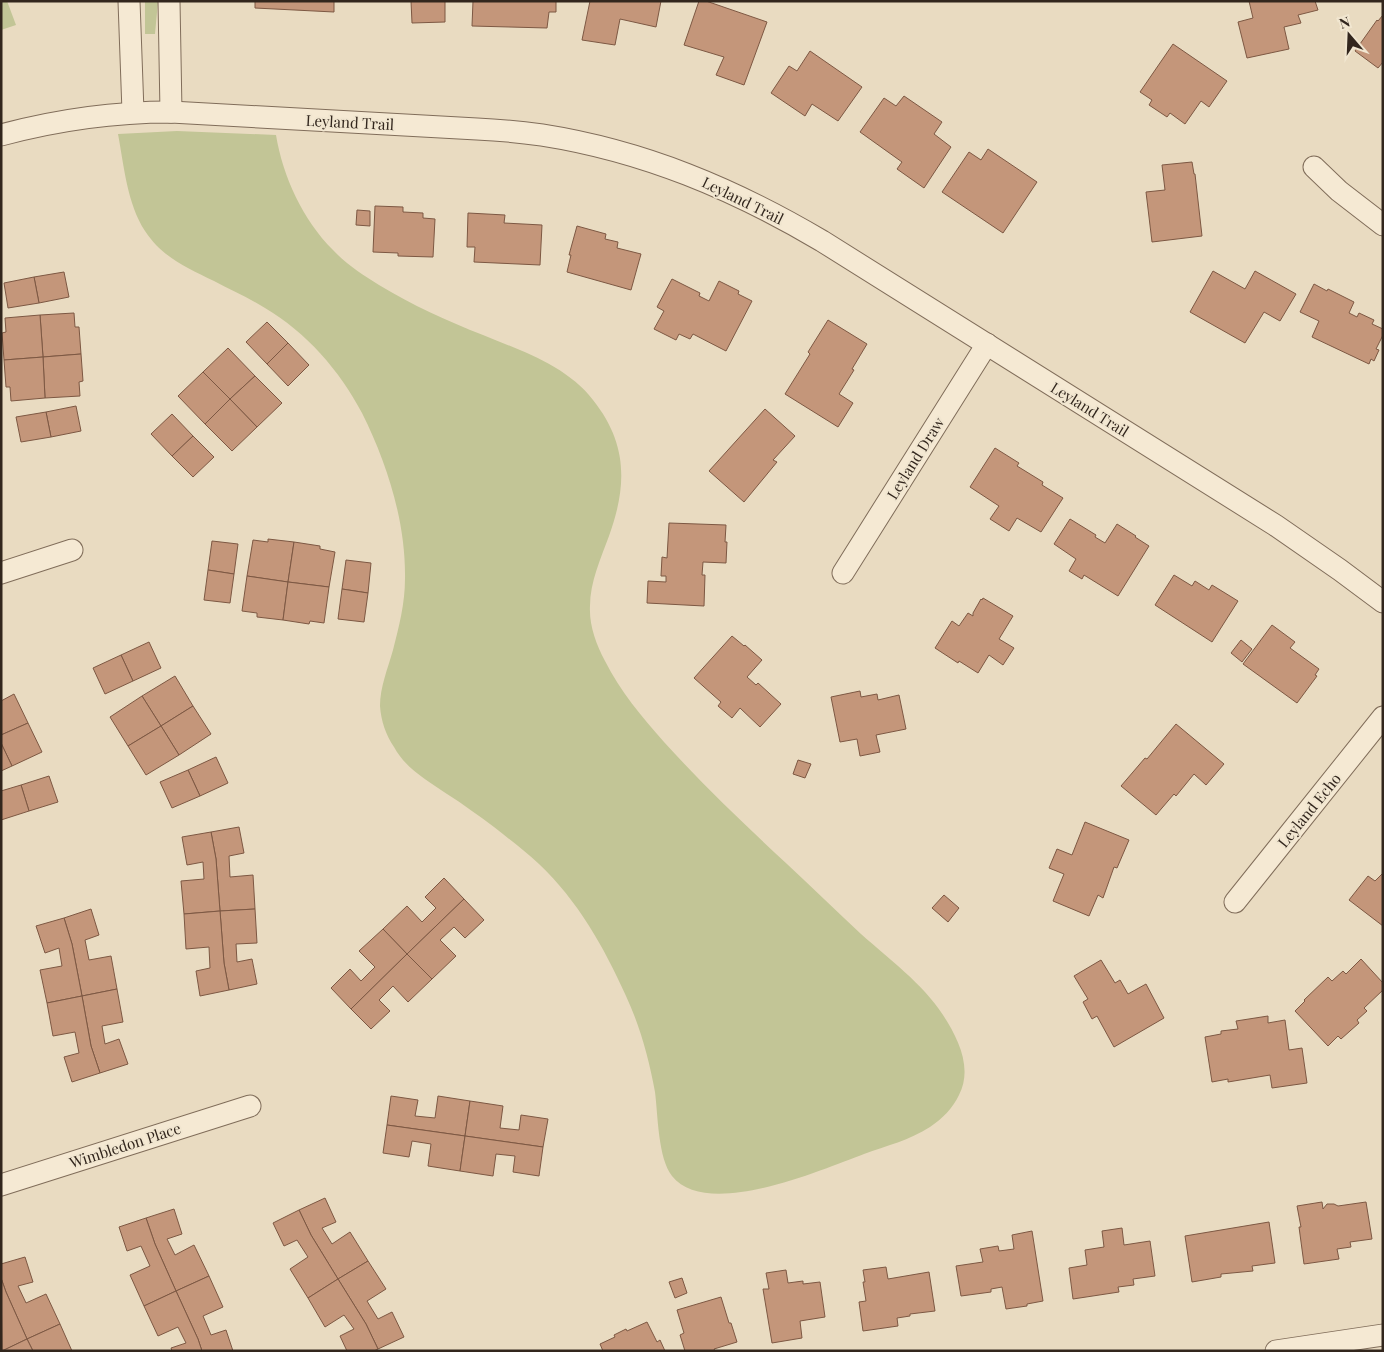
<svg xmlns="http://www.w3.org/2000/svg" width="1384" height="1352" viewBox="0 0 1384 1352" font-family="'Playfair Display',serif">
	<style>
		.green { fill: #c2c596 }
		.building { fill: #c4967a; stroke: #7d5843 }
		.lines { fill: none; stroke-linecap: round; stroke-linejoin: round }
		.minor-casing { stroke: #806d5a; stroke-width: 23 }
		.minor { stroke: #f5e9d3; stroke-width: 21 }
		.labels { text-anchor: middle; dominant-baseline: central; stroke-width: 4; stroke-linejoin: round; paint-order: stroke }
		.street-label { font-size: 15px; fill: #32261d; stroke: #f1e6d0 }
	</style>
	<rect width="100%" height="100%" fill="#e9dbc1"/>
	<g class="green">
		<polygon points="1,1 7,1 16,25 1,30"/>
		<polygon points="145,1 158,1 155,34 145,34"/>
		<path d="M177 131 276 135C283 177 303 220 333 250 346 264 363 275 379 285 412 305 447 321 483 335 522 351 567 366 593 400 628 444 627 486 609 536 601 558 590 582 590 606 589 625 596 644 605 661 620 691 642 717 664 742 703 785 745 825 787 864 812 887 836 911 861 934 889 959 922 983 943 1015 958 1038 973 1068 959 1095 953 1108 942 1119 930 1127 910 1140 886 1146 864 1154 821 1170 707 1220 672 1176 658 1158 658 1116 655 1092 649 1059 640 1026 626 996 604 947 578 901 539 864 525 851 509 839 494 827 479 816 463 804 447 794 427 780 406 769 394 747 386 735 381 721 380 706 380 687 388 668 393 650 399 627 405 603 405 579 406 522 387 463 362 413 340 371 306 332 265 308 249 298 231 290 214 281 187 268 162 257 145 231 127 203 124 166 118 134Z"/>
	</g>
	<g class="building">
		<polygon points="255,1 334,1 334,12 255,8"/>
		<polygon points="411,1 445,1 445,22 412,23"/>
		<polygon points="473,1 556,1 556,12 549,12 547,28 472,26"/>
		<polygon points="590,1 661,1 656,27 620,19 615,45 582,40"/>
		<polygon points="699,1 706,1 767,22 744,85 716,75 724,57 684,45"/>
		<polygon points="1249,1 1315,1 1318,10 1298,15 1301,23 1284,27 1289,49 1247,58 1238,22 1253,18"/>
		<polygon points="1383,15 1383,62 1378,68 1355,51 1377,20 1378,21"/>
		<polygon points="1173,44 1227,81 1209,107 1201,101 1185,124 1170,113 1167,117 1149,105 1152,100 1140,92"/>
		<polygon points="810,51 862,87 838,121 812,104 805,116 771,93 789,66 797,71"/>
		<polygon points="904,96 942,122 934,134 951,147 924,188 897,169 902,162 860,132 884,98 896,106"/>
		<polygon points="988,149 1037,182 1003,233 942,192 969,152 981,160"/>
		<polygon points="1192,162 1194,174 1195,174 1202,236 1152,242 1146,192 1165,190 1162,165"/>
		<polygon points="375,206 403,207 403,212 423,213 423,218 435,219 433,257 398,256 398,253 373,252"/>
		<polygon points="357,210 370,211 370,226 356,225"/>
		<polygon points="468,213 505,215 504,223 542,225 540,265 474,262 475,247 467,247"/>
		<polygon points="577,226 606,234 605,239 618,242 617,248 641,254 631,290 567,272 571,255 569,255"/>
		<polygon points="1213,271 1245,289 1255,271 1296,294 1280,321 1264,312 1245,343 1190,312"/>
		<polygon points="64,272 69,297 39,303 34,277"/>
		<polygon points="34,277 39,303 8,308 4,283"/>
		<polygon points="672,279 700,293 699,296 709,301 719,281 739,291 738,294 752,301 726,351 693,334 690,339 679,334 676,340 654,329 664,311 657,307"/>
		<polygon points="1314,284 1327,291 1328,289 1354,302 1349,313 1357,317 1359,313 1374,320 1372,324 1383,329 1383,335 1376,349 1379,350 1374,361 1371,359 1369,364 1312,337 1319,321 1300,312"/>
		<polygon points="74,313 75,327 79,327 81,354 43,357 40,315"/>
		<polygon points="40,315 43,357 4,360 2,333 6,332 5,318"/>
		<polygon points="828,320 867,344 852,369 854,370 839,394 853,403 838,427 785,394 810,354 808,352"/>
		<polygon points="267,322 288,343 267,364 246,342"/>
		<polygon points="288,343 309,365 288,386 267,364"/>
		<polygon points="228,348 255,376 230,399 203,372"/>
		<polygon points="81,354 83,381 79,382 80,396 45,398 43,357"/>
		<polygon points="43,357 45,398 11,401 10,387 6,387 4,360"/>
		<polygon points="203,372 230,399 205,424 178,396"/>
		<polygon points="255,376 282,403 257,427 230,399"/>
		<polygon points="230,399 257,427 232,451 205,424"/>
		<polygon points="76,406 81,431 51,437 46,412"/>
		<polygon points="765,409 795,436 773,460 777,462 744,502 709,471"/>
		<polygon points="46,412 51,437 21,442 16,417"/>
		<polygon points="172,414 193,436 172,456 151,434"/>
		<polygon points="193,436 214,457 193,477 172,456"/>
		<polygon points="995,448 1019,463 1017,466 1043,482 1042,485 1063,498 1041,532 1017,518 1009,531 990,519 999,506 970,487"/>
		<polygon points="1070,519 1096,535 1095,537 1105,543 1117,524 1136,536 1135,537 1149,546 1118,596 1084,575 1082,579 1069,571 1076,559 1054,544"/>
		<polygon points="669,523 726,525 725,542 727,542 726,563 703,562 702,575 705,575 704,606 647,603 648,581 666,582 666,576 661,576 662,557 667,558"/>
		<polygon points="268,539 294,542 288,582 247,576 253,540 268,542"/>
		<polygon points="212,541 238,544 234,574 208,570"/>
		<polygon points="294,542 320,546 320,549 335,552 329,587 288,582"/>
		<polygon points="346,560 371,563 368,593 342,589"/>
		<polygon points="208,570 234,574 230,603 204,600"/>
		<polygon points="1174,575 1192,586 1195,581 1209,590 1212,585 1238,601 1212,642 1155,605"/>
		<polygon points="247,576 288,582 283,620 257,617 257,613 242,611"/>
		<polygon points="288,582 329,587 324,623 310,621 309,624 283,620"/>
		<polygon points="342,589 368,593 364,622 338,619"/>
		<polygon points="983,598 1013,616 999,639 1014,648 1003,665 989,655 978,673 959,661 958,663 935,648 952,621 959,626 968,613 973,616 973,613 981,599 982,600"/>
		<polygon points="1272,625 1295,642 1290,648 1319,669 1315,675 1317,676 1297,703 1243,664"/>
		<polygon points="732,636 744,646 745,645 762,660 747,677 756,685 758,683 781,704 760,727 740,708 732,718 718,706 721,702 694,678"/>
		<polygon points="1241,640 1252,649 1242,662 1231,653"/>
		<polygon points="149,642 161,668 133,681 121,655"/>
		<polygon points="121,655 133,681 105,694 93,668"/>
		<polygon points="175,676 193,706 161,726 142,696"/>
		<polygon points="860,691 861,697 877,694 878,700 899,695 906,729 876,735 880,752 860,756 857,739 840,742 831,697"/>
		<polygon points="14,694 28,723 1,735 1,701"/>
		<polygon points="142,696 161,726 128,746 110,717"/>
		<polygon points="193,706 211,734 179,755 161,726"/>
		<polygon points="28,723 42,752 12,766 1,743 1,735"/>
		<polygon points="1176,724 1224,764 1206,785 1194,774 1176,796 1174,794 1156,815 1121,786 1145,758 1147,759"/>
		<polygon points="161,726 179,755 146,775 128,746"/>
		<polygon points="1,743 12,766 1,771"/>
		<polygon points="216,757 228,783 200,796 188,770"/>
		<polygon points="798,760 811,764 805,778 793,774"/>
		<polygon points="188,770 200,796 172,808 160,782"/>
		<polygon points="49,776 58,802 29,811 21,785"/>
		<polygon points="21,785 29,811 1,820 1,791"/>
		<polygon points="1085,822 1129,840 1117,868 1114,867 1103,898 1098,895 1089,916 1053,901 1064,874 1049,868 1057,849 1072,855"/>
		<polygon points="239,827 244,853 229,856 230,877 253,875 255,909 220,911 216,859 211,832"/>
		<polygon points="211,832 216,859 220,911 184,914 181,881 204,879 203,862 187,865 182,837"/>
		<polygon points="1383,873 1383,926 1349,900 1368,876 1375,881"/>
		<polygon points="444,878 464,899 407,954 383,929 407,906 422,922 436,908 425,897"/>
		<polygon points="944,895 959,908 948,922 932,908"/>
		<polygon points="464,899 484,920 465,938 454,927 440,940 456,956 432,979 407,954"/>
		<polygon points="91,909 99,935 85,940 89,960 111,956 117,989 82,996 72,944 64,918"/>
		<polygon points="255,909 257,943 236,944 237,962 252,959 257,984 229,990 224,963 220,911"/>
		<polygon points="220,911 224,963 229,990 200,996 196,971 210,968 209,947 186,949 184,914"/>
		<polygon points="64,918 72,944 82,996 47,1003 40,970 62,966 59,948 45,953 36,926"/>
		<polygon points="383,929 407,954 351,1009 331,988 350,969 361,981 375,967 359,951"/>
		<polygon points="407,954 432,979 408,1002 393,986 379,1000 390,1011 371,1029 351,1009"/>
		<polygon points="1361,959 1383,983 1383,990 1364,1008 1367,1011 1357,1020 1359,1023 1341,1039 1338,1036 1328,1046 1295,1011 1305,1001 1304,1000 1328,977 1332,981 1343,971 1346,974"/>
		<polygon points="1101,960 1115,983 1120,980 1128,994 1146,984 1164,1018 1114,1047 1097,1016 1092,1019 1083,1002 1088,999 1074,976"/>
		<polygon points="117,989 123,1022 102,1026 105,1044 119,1039 128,1064 100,1073 91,1046 82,996"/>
		<polygon points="82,996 91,1046 100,1073 72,1082 64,1057 79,1053 75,1032 53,1036 47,1003"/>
		<polygon points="1268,1016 1268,1023 1285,1020 1289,1050 1302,1048 1307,1083 1272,1088 1270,1075 1228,1082 1228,1079 1212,1082 1205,1037 1221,1034 1221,1031 1238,1029 1236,1021"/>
		<polygon points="391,1096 418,1100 415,1116 435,1118 438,1096 470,1101 465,1136 387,1125"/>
		<polygon points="470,1101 503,1106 500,1128 519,1130 521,1115 548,1119 543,1147 465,1136"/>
		<polygon points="387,1125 465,1136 460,1171 428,1166 431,1144 412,1141 409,1157 383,1153"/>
		<polygon points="465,1136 543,1147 539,1176 513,1172 515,1156 496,1154 493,1176 460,1171"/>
		<polygon points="325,1198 336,1222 322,1228 332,1244 350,1232 368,1261 338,1279 311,1235 299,1210"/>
		<polygon points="1322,1202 1323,1209 1327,1204 1334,1204 1338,1206 1366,1202 1372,1239 1350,1242 1351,1247 1337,1249 1339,1259 1304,1264 1299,1227 1301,1227 1297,1206"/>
		<polygon points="174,1209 182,1234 167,1239 175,1255 194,1245 209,1276 176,1291 155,1244 146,1218"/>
		<polygon points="299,1210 311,1235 338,1279 308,1298 290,1269 308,1257 297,1240 284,1246 273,1223"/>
		<polygon points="146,1218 155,1244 176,1291 144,1306 130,1275 150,1266 141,1246 127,1251 119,1227"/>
		<polygon points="1269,1222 1275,1263 1252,1266 1253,1271 1221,1274 1221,1277 1192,1282 1185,1236"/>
		<polygon points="1122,1228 1124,1245 1150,1241 1155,1276 1133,1279 1134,1285 1118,1287 1119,1292 1073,1299 1069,1268 1087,1265 1085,1250 1104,1247 1102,1231"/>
		<polygon points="1032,1231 1043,1301 1027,1304 1027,1306 1006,1309 1002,1287 991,1289 991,1292 961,1296 956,1266 983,1262 980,1249 998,1246 999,1251 1014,1249 1012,1235"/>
		<polygon points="25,1257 33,1282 18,1286 26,1303 46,1294 60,1324 27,1339 6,1292 1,1278 1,1264"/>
		<polygon points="368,1261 386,1289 367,1301 378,1319 392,1312 404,1337 378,1349 366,1324 338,1279"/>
		<polygon points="886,1267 888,1279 929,1272 935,1311 910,1314 910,1316 897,1318 898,1326 863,1331 859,1302 866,1301 863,1282 865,1282 863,1270"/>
		<polygon points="786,1270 788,1283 803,1281 803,1284 820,1282 825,1317 800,1321 802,1338 772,1343 763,1289 769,1289 766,1273"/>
		<polygon points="209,1276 223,1307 203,1316 211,1335 226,1330 233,1351 202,1351 198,1339 176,1291"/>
		<polygon points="1,1278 6,1292 27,1339 2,1351"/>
		<polygon points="682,1278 687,1293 675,1298 669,1282"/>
		<polygon points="338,1279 366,1324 378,1349 374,1351 347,1351 340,1336 354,1329 344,1315 325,1327 308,1298"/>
		<polygon points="176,1291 198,1339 202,1351 172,1351 171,1348 186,1343 178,1327 158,1336 144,1306"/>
		<polygon points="721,1297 729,1323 731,1323 737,1342 714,1349 715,1351 685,1351 680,1335 684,1333 677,1310"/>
		<polygon points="647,1322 657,1342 660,1340 665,1351 603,1351 600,1344 615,1337 614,1335 626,1329 627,1331"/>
		<polygon points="60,1324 72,1351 33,1351 27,1339"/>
		<polygon points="27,1339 33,1351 2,1351"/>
	</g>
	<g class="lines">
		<defs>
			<g id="minor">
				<polyline points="129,1 133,112"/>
				<polyline points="169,1 171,112"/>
				<path d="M1 135C57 120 113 112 171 112L477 129C499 130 520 132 542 135 644 151 734 189 822 241L1275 525 1340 570 1383 602"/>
				<polyline points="1314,167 1339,191 1383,225"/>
				<polyline points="1,573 72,550"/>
				<polyline points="843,573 987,344"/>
				<polyline points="1235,902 1383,717"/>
				<polyline points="1,1185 250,1106"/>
				<polyline points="1276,1351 1383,1335"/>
			</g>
		</defs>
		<use href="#minor" class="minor-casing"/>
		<use href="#minor" class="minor"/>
	</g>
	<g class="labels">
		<g class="street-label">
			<text transform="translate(350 122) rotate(3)">Leyland Trail</text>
			<text transform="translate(743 200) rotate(26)">Leyland Trail</text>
			<text transform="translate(1090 409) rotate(32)">Leyland Trail</text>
			<text transform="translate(915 458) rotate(-58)">Leyland Draw</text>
			<text transform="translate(1309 810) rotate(-51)">Leyland Echo</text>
			<text transform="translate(125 1145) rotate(-18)">Wimbledon Place</text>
		</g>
	</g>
	<rect width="1384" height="1352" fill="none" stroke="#32261d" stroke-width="5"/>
	<g transform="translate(1349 35) rotate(341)" stroke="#f1e6d0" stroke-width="4" paint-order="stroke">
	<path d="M0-4L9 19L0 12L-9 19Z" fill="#32261d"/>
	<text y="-8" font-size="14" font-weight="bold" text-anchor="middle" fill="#32261d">N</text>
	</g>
</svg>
